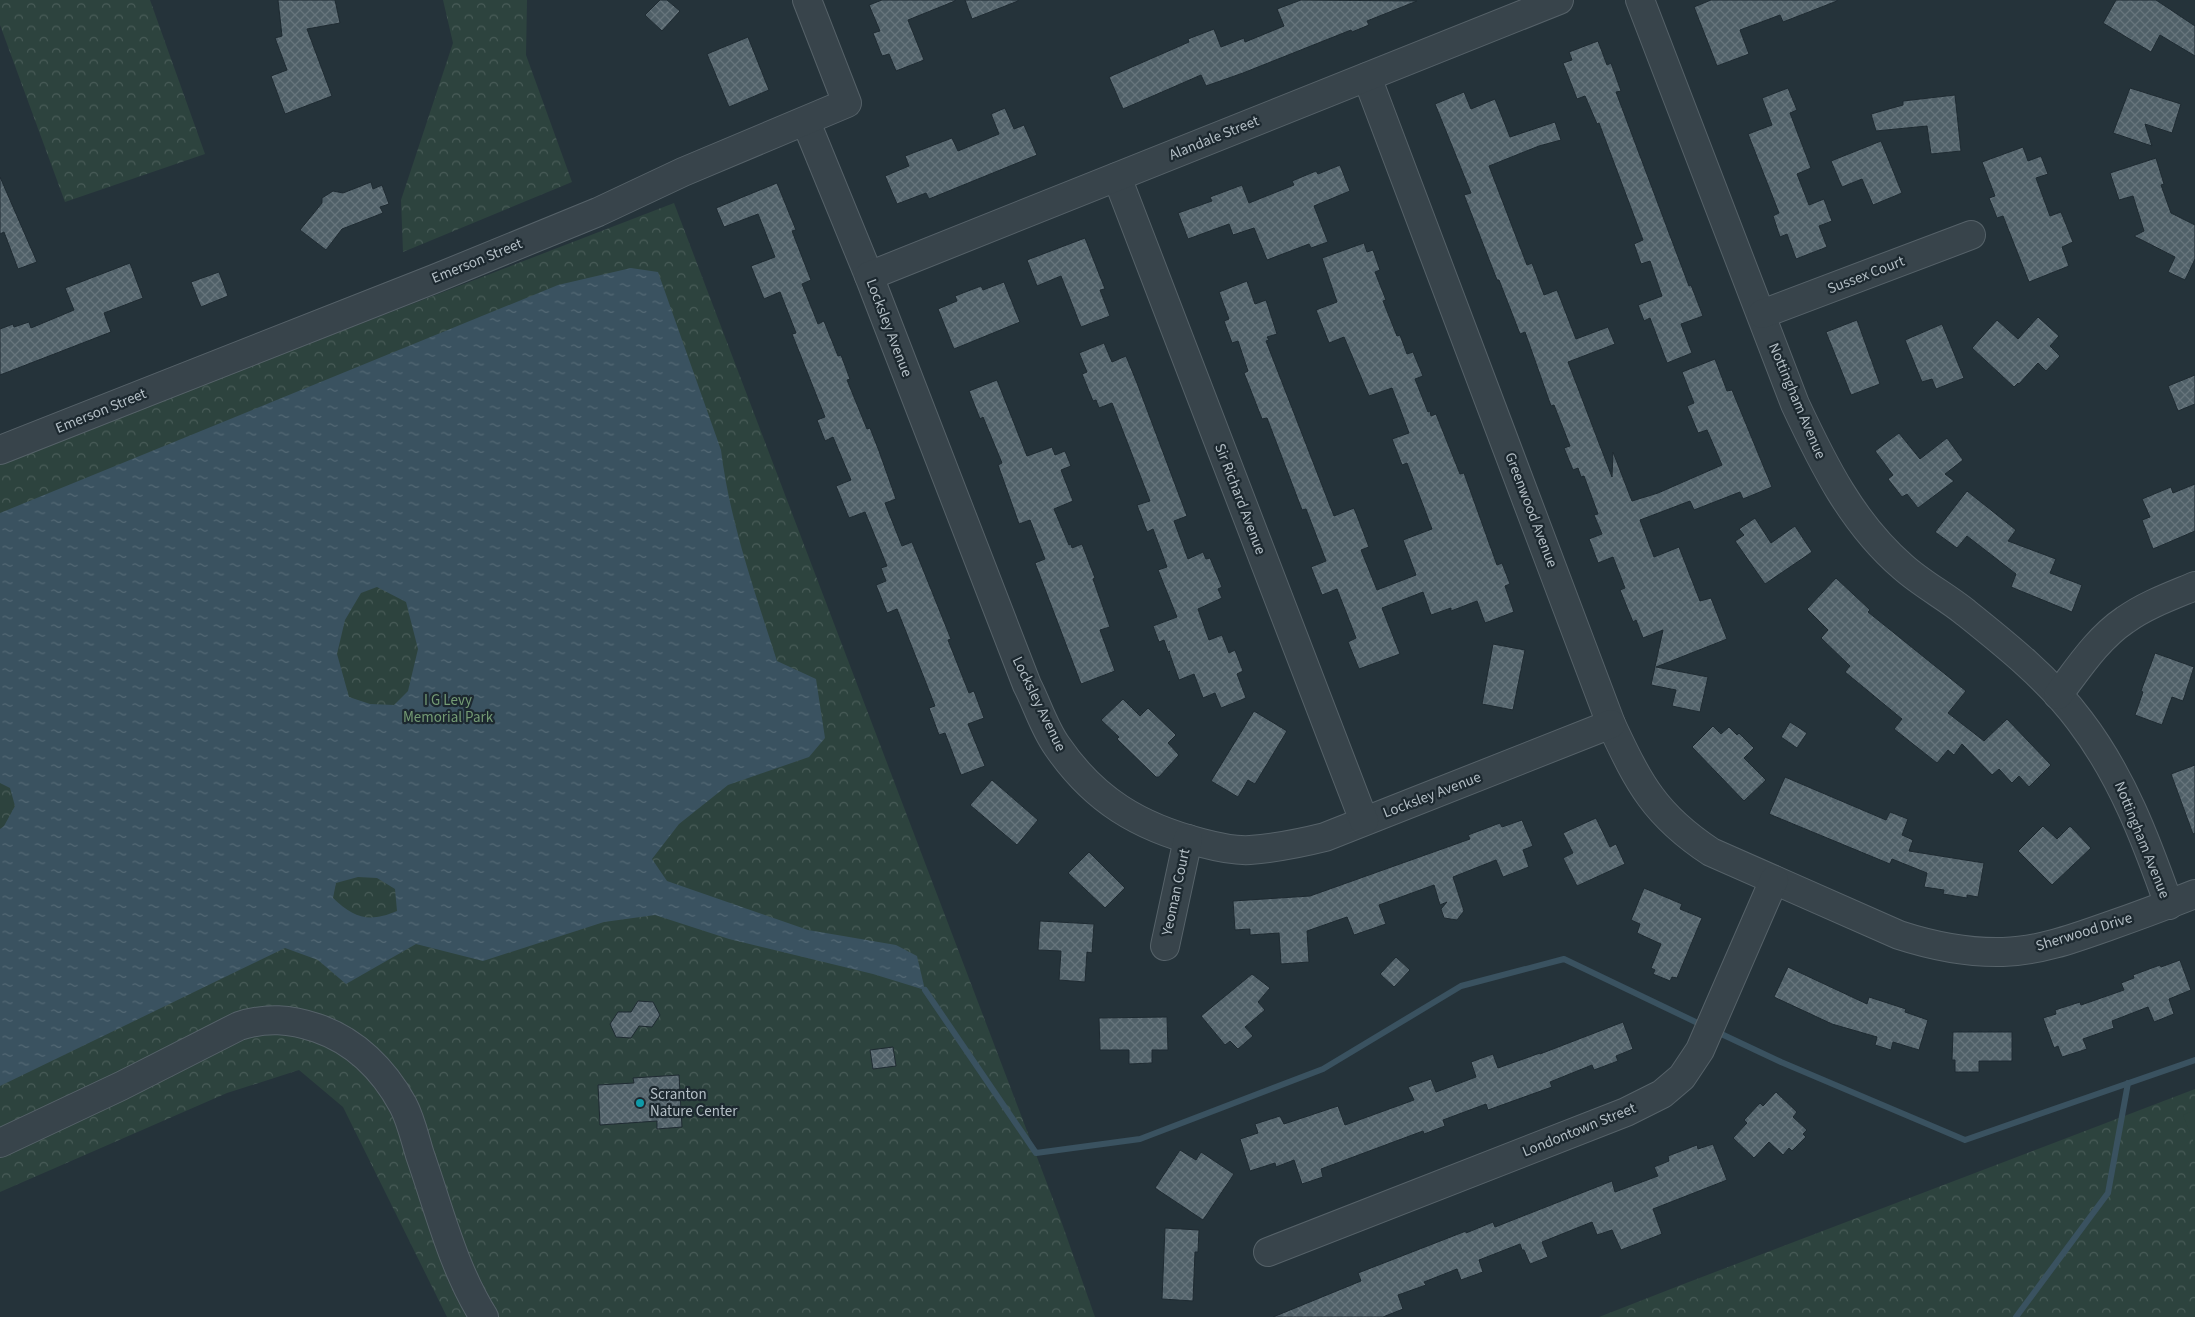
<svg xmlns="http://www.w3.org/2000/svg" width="2195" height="1317" viewBox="0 0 2195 1317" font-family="'Source Sans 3',sans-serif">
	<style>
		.forest { fill: url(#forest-crowns) }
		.garden { fill: #2d433e }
		.water { fill: url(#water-ripples); fill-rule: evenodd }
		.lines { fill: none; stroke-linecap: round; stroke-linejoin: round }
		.stream { stroke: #3a5260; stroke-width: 6 }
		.building { fill: url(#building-cross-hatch); stroke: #1f2b32 }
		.minor-casing { stroke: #566269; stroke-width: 30 }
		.minor { stroke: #38444b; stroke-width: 28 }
		.culture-dot { fill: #0f9aa8; stroke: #1d2930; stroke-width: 2 }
		.labels { text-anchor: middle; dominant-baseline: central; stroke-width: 4.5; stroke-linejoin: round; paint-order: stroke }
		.street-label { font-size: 15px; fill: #b4bfc6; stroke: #1d2930 }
		.park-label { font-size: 15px; fill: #749b74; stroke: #1d2930 }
		.poi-label { font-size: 15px; fill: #b4bfc6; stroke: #1d2930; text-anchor: start }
	</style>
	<defs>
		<pattern id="forest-crowns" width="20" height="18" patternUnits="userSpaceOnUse" patternTransform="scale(1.25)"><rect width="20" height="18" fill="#2d433e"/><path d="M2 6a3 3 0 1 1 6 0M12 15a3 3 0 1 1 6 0" fill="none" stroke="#495c58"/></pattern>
		<pattern id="water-ripples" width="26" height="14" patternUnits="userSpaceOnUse" patternTransform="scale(1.25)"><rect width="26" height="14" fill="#3a5260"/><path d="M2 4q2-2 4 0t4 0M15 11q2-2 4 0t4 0" fill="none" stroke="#546975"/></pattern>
		<pattern id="building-cross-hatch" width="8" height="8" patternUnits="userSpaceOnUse" patternTransform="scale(1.25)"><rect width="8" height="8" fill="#506068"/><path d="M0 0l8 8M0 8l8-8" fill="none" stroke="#67757c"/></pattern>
	</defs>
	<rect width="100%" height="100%" fill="#25333a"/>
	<g class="forest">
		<polygon points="0,0 150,0 205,154 65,202 0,25"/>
		<polygon points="443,0 527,0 526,55 572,182 403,252 401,200 453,43"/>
		<polygon points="674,203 1059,1215 1095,1317 447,1317 343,1107 299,1070 227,1093 0,1192 0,463"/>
		<polygon points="2195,1089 2195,1317 1599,1317 1681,1285"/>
	</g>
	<polygon class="garden" points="2195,1110 2195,1145 2183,1115"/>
	<path class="water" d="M631 268 658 272 721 450C730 523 755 592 777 661L816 679 825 738 809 757 728 785 679 824 652 859 667 881 808 930 896 945 917 956 925 990 873 974 729 939 655 915 604 922 483 961 416 944 346 984 318 960 285 948 0 1086V829L4 826 15 806 10 788 0 783V513L558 285ZM377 587 406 602 418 649 408 691 394 705 370 704 349 697 337 654 345 620 361 593ZM358 877 377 878 395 889 397 911C369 923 354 918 333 898L336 883Z"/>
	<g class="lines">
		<g class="stream">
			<polyline points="925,990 1036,1153 1140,1139 1323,1069 1461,986 1564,959 1704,1026"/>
			<polyline points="1715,1031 1781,1062 1965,1140 2195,1060"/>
			<polyline points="2016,1317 2108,1193 2128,1083"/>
		</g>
	</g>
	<g class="building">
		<polygon points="278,0 335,0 340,23 307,29 332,96 285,114 271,76 287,70 275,38 282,36"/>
		<polygon points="660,0 667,0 680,11 662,31 645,15"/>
		<polygon points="882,0 955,0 955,1 908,20 924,60 896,71 889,54 882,56 873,33 880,31 869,5"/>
		<polygon points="965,0 1018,0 1018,1 972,19"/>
		<polygon points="1301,0 1417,1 1367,21 1369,25 1352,32 1351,30 1243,73 1206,86 1201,75 1123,109 1109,77 1189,42 1188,39 1214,29 1221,47 1244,38 1245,42 1284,26 1277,9"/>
		<polygon points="1711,0 1837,0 1837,1 1783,22 1780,15 1740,30 1749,54 1717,66 1694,7"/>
		<polygon points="2116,0 2156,0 2195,26 2195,56 2160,35 2151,52 2103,23"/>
		<polygon points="748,37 769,90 729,107 707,54"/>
		<polygon points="1598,41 1607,65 1611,63 1621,91 1616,92 1689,286 1691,285 1703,316 1681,324 1692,353 1667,363 1650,318 1644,321 1638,305 1662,296 1650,261 1641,264 1634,244 1643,240 1599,123 1597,124 1585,96 1577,99 1563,63 1572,60 1569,52"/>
		<polygon points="1788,88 1797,110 1790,113 1811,168 1797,174 1809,205 1824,199 1832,221 1819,226 1827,247 1796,259 1787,234 1780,237 1773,216 1779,213 1748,134 1772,125 1762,98"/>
		<polygon points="2130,88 2181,104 2172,133 2145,124 2152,146 2113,133"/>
		<polygon points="1464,92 1471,109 1495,99 1510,137 1555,122 1561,140 1539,146 1489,166 1527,265 1532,263 1544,295 1557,290 1576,339 1608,327 1615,344 1568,362 1612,477 1613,452 1632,501 1658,493 1722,465 1707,430 1698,433 1687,406 1694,403 1682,372 1715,359 1727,391 1732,390 1772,487 1743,499 1740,492 1694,510 1690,501 1640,520 1654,557 1679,547 1700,601 1711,598 1727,639 1656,667 1708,677 1700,712 1672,706 1676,690 1651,685 1663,630 1643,638 1636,620 1633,622 1620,590 1625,588 1613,557 1598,563 1589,539 1602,534 1594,515 1598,514 1584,476 1581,477 1578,468 1573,470 1564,448 1570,446 1554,405 1551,406 1525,332 1520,334 1499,280 1497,280 1464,195 1471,193 1435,104"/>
		<polygon points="1955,95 1961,151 1931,154 1927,126 1876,131 1871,114 1903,105 1903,101"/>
		<polygon points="1005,108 1014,129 1024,125 1037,155 929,199 926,193 897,204 885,176 909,166 905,156 952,138 958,151 999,134 991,114"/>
		<polygon points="1881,141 1902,193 1873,205 1862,179 1842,187 1831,161"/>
		<polygon points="2023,147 2028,161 2041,156 2048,174 2036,178 2050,216 2061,212 2073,242 2062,247 2069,266 2029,282 2003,216 1997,218 1989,198 1995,196 1982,162"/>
		<polygon points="2156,158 2164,184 2161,185 2171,213 2195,225 2195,259 2185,280 2168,272 2175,257 2134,236 2144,231 2133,196 2119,200 2110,173"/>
		<polygon points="1340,165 1350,191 1314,206 1328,242 1311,248 1309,244 1267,260 1254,228 1233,235 1229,224 1188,239 1178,213 1212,201 1210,197 1242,185 1249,203 1294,185 1292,181 1316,171 1318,174"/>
		<polygon points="0,177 37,262 18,269 4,232 0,234"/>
		<polygon points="371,182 373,189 382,185 389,204 380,207 383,213 342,229 326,250 300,230 322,203 322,198 333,191 343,193"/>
		<polygon points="777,183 796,230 792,231 811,280 802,284 818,324 824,321 838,356 841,355 850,379 847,380 867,429 870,428 879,451 896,499 885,503 902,546 912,542 951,639 948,640 969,693 974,691 984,718 968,724 985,766 961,775 945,733 939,735 929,708 935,706 897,609 887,613 876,585 886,581 881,568 887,566 865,512 849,518 836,486 851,480 833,437 825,441 817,420 825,417 792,334 796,333 780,292 764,299 751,266 775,257 758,214 724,227 716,208"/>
		<polygon points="1085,238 1105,289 1100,290 1110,316 1081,327 1061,276 1037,286 1027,260"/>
		<polygon points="1364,243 1367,252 1373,250 1380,270 1375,272 1386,300 1383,301 1397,336 1400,335 1407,354 1413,352 1423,376 1415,379 1428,412 1430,411 1431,416 1436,414 1460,474 1464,473 1497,565 1502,563 1510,584 1505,586 1514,612 1485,623 1477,601 1451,611 1451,608 1431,615 1423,592 1382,608 1400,654 1359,669 1348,642 1356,638 1337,589 1322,595 1311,567 1326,561 1306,509 1302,510 1267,418 1262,419 1244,373 1248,371 1238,341 1232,343 1224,321 1229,319 1219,292 1247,281 1255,304 1266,300 1277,334 1267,337 1269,340 1266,341 1334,516 1354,508 1369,547 1361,550 1377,590 1416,575 1403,540 1432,529 1407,463 1402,465 1392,439 1409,433 1392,388 1369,396 1344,337 1329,343 1316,310 1337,302 1322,258"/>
		<polygon points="130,263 143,298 104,313 111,332 0,375 0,329 13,324 14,327 29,322 31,328 74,310 65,288"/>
		<polygon points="219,272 228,296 201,307 191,282"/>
		<polygon points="1004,282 1020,322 954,349 938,309 957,301 955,296 981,286 983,290"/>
		<polygon points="2038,317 2059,336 2050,346 2060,356 2046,371 2038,363 2019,384 2018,383 2014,387 1972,348 1997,320 2018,339"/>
		<polygon points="1857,320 1880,384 1851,395 1826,332"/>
		<polygon points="1942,324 1964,378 1936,389 1932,379 1922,382 1905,340"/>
		<polygon points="1104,343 1112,362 1126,356 1137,383 1187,516 1174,521 1188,559 1203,552 1206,559 1210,558 1222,587 1218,589 1222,598 1198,609 1209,640 1222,635 1229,653 1235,650 1243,671 1237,674 1246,698 1221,708 1215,693 1203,698 1194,674 1179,680 1169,652 1170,651 1168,652 1164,640 1159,642 1153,626 1177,617 1158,570 1167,567 1153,529 1147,532 1137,505 1150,501 1112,403 1099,408 1096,400 1093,401 1082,374 1087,372 1079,353"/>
		<polygon points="2195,375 2195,404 2178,411 2168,386"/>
		<polygon points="997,380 1027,456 1052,447 1055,455 1065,451 1071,466 1061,470 1073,501 1054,509 1069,545 1071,544 1072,548 1082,544 1095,578 1093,579 1110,627 1100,630 1115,671 1081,684 1035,563 1045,559 1030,520 1019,524 998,465 1002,463 983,417 980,419 969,391"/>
		<polygon points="1899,433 1920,459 1947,438 1963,460 1945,474 1954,481 1918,508 1907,494 1902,497 1888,479 1893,475 1875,451"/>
		<polygon points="2195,484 2195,531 2153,549 2142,520 2150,517 2142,499 2171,487 2173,493"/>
		<polygon points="1967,491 2016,530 2008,541 2056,559 2050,573 2082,585 2072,612 2011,587 2016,574 1967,536 1957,548 1935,532"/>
		<polygon points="1755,518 1771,543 1795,526 1812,552 1765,584 1735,541 1744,535 1739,529"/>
		<polygon points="1836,578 1870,610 1868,612 1966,691 1948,713 1984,741 2007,719 2051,765 2029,787 2019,776 2012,783 1999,769 1992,775 1962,744 1954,755 1948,750 1937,763 1894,729 1902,719 1845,672 1850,666 1821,638 1828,630 1807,609"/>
		<polygon points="1493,644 1525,650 1513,710 1482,704"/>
		<polygon points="2155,653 2194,667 2183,701 2172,697 2162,725 2135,715 2143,692 2141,691"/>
		<polygon points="1123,699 1140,716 1148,708 1176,735 1168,743 1179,755 1159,777 1156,777 1117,739 1119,737 1101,720"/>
		<polygon points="1254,711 1287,731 1255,784 1248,780 1238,797 1211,781"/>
		<polygon points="1790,722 1807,733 1797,748 1781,737"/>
		<polygon points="1713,726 1721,734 1729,727 1737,735 1739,733 1754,748 1744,758 1766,780 1744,801 1692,747"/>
		<polygon points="2195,765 2195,833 2193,834 2171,774"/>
		<polygon points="1785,777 1886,820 1890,812 1908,819 1902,835 1913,840 1909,851 1984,863 1978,897 1967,895 1967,898 1943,894 1944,890 1924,887 1927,873 1892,859 1890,864 1769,814"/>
		<polygon points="992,780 1038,820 1017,845 970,805"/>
		<polygon points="1596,818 1610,847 1616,844 1625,864 1577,886 1563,858 1573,853 1563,833"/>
		<polygon points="1522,820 1533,846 1523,850 1529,867 1503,877 1496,860 1453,877 1464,911 1457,920 1444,918 1441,909 1447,902 1440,905 1434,885 1379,905 1386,924 1354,935 1347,917 1307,931 1309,962 1281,964 1279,933 1250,935 1250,929 1235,930 1233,901 1310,896 1470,839 1468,835 1500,823 1502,827"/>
		<polygon points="2043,826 2057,839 2070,826 2091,848 2052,885 2018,851"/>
		<polygon points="1089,852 1125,888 1105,908 1068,873"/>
		<polygon points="1644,888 1682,904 1680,909 1702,918 1677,978 1672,977 1670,981 1653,974 1655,970 1651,968 1661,944 1637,933 1640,924 1631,920"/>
		<polygon points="1040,921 1094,924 1092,953 1087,952 1085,982 1059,980 1061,951 1038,950"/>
		<polygon points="1396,957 1410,970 1394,987 1380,974"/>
		<polygon points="2180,960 2191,990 2169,999 2174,1014 2154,1022 2148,1007 2112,1021 2114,1028 2083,1039 2087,1049 2062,1057 2058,1046 2054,1048 2043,1018 2056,1014 2055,1010 2080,1002 2081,1005 2124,990 2121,983 2134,978 2133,975 2160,965 2161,967"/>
		<polygon points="1788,967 1867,1004 1869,997 1906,1009 1905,1012 1928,1020 1919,1050 1893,1042 1891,1050 1875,1045 1877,1037 1832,1024 1774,997"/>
		<polygon points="1252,974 1270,988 1258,1002 1265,1010 1245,1027 1253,1036 1238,1049 1230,1041 1225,1045 1201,1016"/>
		<polygon points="638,1001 653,1002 660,1015 652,1027 639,1026 631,1038 616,1037 610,1024 618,1012 631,1012"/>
		<polygon points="1167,1017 1168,1050 1152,1050 1152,1063 1129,1064 1129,1050 1100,1050 1099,1018"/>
		<polygon points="1623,1022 1633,1049 1616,1056 1618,1061 1594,1070 1592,1065 1550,1082 1552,1087 1488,1110 1486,1104 1443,1120 1445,1126 1424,1134 1423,1131 1321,1169 1323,1177 1302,1184 1294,1160 1276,1167 1275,1163 1250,1171 1240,1139 1258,1133 1255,1124 1280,1116 1284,1124 1338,1106 1345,1125 1414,1100 1408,1087 1431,1079 1436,1092 1476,1077 1471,1062 1493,1054 1498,1068 1540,1053 1540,1054"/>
		<polygon points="1953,1032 2012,1032 2012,1061 1979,1061 1979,1072 1955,1072 1955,1060 1952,1060"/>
		<polygon points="893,1047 896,1066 873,1069 870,1050"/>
		<polygon points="679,1075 682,1127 657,1129 657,1121 600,1125 598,1085 634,1083 633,1078"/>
		<polygon points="1776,1092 1797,1112 1793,1117 1807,1130 1803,1134 1806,1137 1792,1151 1789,1148 1783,1155 1769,1142 1754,1158 1733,1138 1747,1123 1744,1120 1760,1103 1763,1106"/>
		<polygon points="1713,1144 1727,1180 1653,1209 1662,1234 1621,1250 1612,1230 1597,1235 1592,1222 1542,1242 1548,1257 1530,1264 1524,1250 1522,1250 1520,1244 1479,1260 1483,1272 1461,1280 1457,1269 1424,1282 1426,1285 1398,1295 1403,1309 1383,1317 1273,1317 1361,1281 1358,1273 1466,1231 1466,1233 1493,1222 1495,1227 1612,1181 1615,1192 1658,1176 1654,1167 1669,1161 1668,1156 1697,1145 1698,1149"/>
		<polygon points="1180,1150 1196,1160 1201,1152 1234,1174 1203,1220 1155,1188"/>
		<polygon points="1165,1228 1199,1230 1198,1252 1195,1252 1193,1301 1162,1299"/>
	</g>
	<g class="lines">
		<defs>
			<g id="minor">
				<path d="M1640 0 1795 404C1823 464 1852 523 1903 567 1922 584 1945 596 1965 612 2005 644 2049 679 2080 721 2122 776 2146 840 2169 905"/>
				<path d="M1367 77 1611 724C1639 784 1655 815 1711 852L1899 935C1933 946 1967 953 2003 952 2040 951 2075 938 2109 926 2138 916 2167 905 2195 894"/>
				<path d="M806 122 869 276 1027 685C1037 704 1044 728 1057 746 1094 800 1139 827 1202 843 1217 847 1234 851 1250 850 1275 848 1301 843 1325 837L1611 724"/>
				<polyline points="1117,177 1364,821"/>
				<polyline points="869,276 1559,0"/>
				<polyline points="1762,314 1971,235"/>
				<polyline points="0,450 434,279 598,212 683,172 847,103 807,0"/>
				<path d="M2058 695C2078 669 2097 639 2125 620 2146 605 2171 596 2195 586"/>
				<polyline points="1165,946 1188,839"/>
				<path d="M0 1143 121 1086 239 1026C267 1017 290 1019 317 1028 355 1041 384 1070 403 1105 411 1120 415 1139 420 1155 439 1209 453 1268 484 1317"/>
				<polyline points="1268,1252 1626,1112 1662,1094 1682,1077 1700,1050 1774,880"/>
			</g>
		</defs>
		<use href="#minor" class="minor-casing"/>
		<use href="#minor" class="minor"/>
	</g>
	<circle class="culture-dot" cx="640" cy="1103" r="5"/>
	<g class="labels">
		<g class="street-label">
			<text transform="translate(1214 138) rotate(-22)">Alandale Street</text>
			<text transform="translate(477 261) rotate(-22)">Emerson Street</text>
			<text transform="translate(1866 275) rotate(-21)">Sussex Court</text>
			<text transform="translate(889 328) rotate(69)">Locksley Avenue</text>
			<text transform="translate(1797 401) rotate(67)">Nottingham Avenue</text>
			<text transform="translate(101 411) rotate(-22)">Emerson Street</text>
			<text transform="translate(1240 499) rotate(69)">Sir Richard Avenue</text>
			<text transform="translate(1531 510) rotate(69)">Greenwood Avenue</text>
			<text transform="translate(1039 704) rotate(64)">Locksley Avenue</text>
			<text transform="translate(1432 795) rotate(-21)">Locksley Avenue</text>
			<text transform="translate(2142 840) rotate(68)">Nottingham Avenue</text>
			<text transform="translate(1176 892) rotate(-78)">Yeoman Court</text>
			<text transform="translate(2084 932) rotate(-17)">Sherwood Drive</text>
			<text transform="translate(1579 1130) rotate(-22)">Londontown Street</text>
		</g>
		<g class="park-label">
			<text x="448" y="700">I G Levy<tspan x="448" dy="17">Memorial Park</tspan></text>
		</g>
		<g class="poi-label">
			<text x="650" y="1094">Scranton<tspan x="650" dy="17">Nature Center</tspan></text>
		</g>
	</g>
</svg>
